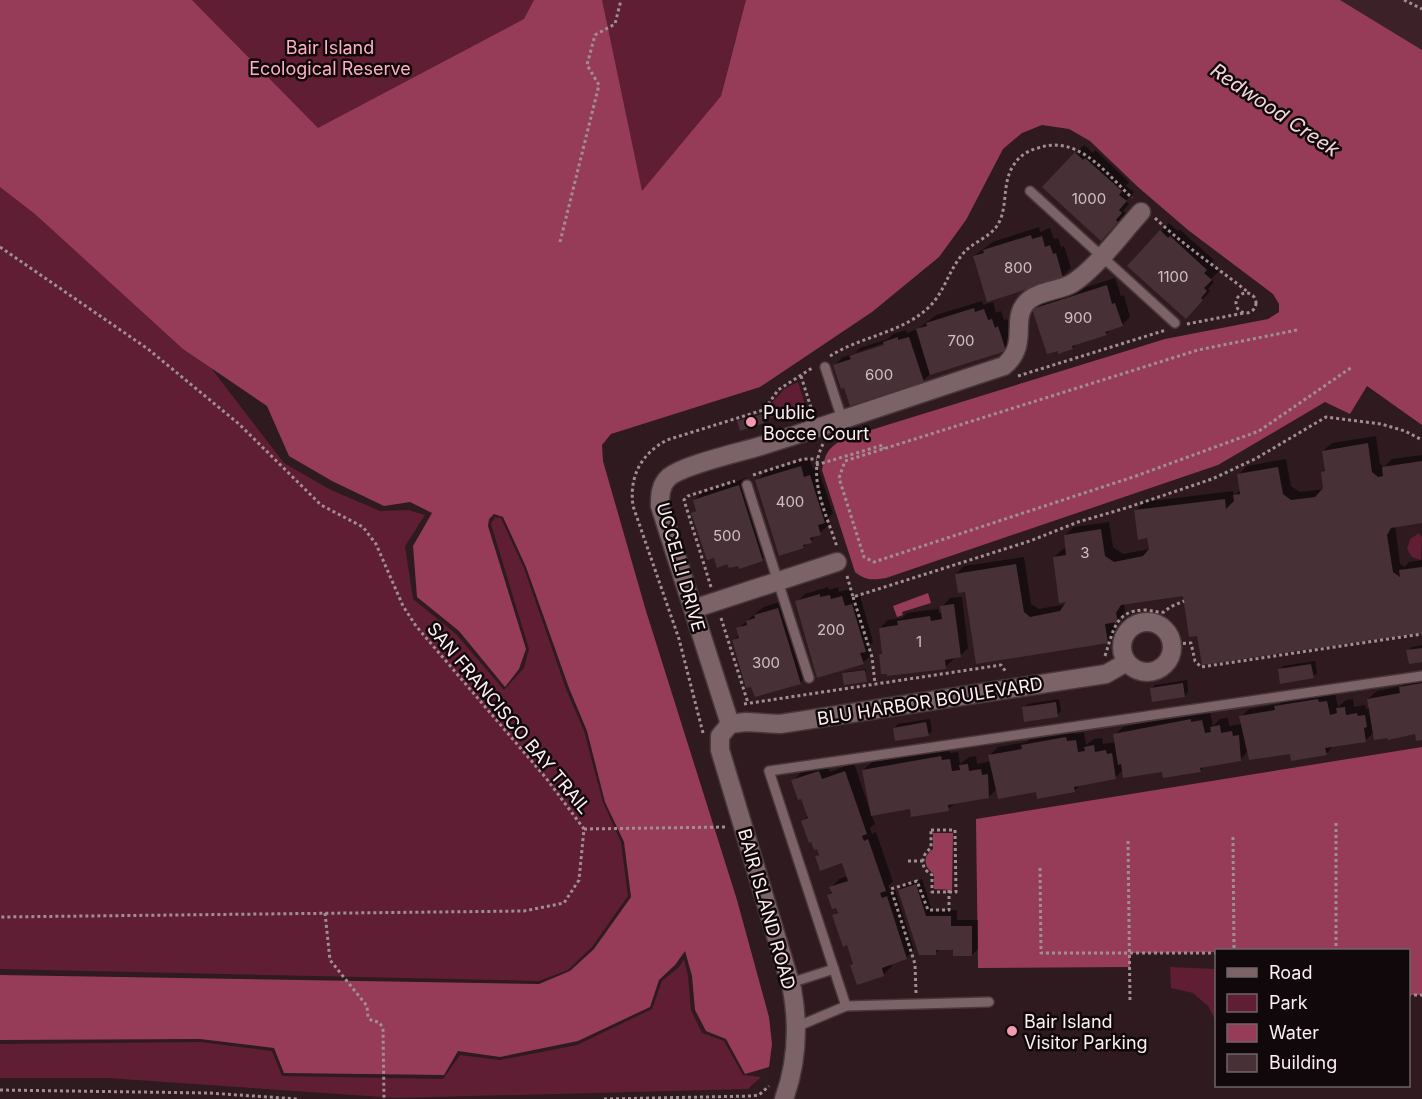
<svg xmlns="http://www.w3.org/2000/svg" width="1422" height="1099" viewBox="0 0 1422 1099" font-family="Inter,sans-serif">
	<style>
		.built { fill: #3c2128 }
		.green { fill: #5f1e33 }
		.water { fill: #973c58 }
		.shadow { fill: #0007; fill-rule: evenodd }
		.building { fill: #473137 }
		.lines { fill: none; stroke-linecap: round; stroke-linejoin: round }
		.service-casing { stroke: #48383c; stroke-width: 12 }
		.minor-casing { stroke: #48383c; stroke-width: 21 }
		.path { stroke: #9f8e92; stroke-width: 3; stroke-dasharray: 3 3; stroke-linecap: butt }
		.service { stroke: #7c6368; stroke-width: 9 }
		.minor { stroke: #7c6368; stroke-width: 18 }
		.poi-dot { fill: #f29ab0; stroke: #10080a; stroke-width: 2 }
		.labels { text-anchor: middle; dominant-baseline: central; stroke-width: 5; stroke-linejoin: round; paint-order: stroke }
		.number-label { font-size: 15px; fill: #d0c0c3 }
		.park-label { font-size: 18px; fill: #feb0c3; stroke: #10080a }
		.poi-label { font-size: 18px; fill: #fdeff2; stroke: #10080a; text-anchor: start }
		.street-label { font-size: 18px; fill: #fdeff2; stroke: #10080a }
		.water-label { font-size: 20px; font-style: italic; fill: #f3d7dd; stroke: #10080a }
	</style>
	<rect width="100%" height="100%" fill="#2e1a1f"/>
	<polygon class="built" points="1340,0 1422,0 1422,50"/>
	<g class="green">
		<polygon points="192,0 762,0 736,37 721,96 642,192 318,129"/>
		<polygon points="0,168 152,291 284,463 329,489 380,511 408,510 425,515 405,546 413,599 456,634 504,690 524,668 529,649 491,524 495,517 501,518 524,568 566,689 584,731 603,802 621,842 628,896 592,947 568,970 539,981 0,969"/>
		<polygon points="798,382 806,407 770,418 767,409 784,389"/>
		<polygon points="1419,533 1422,537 1421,560 1412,557 1407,549 1410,539"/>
		<polygon points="684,959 688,976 691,1010 702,1033 724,1041 743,1075 761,1077 748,1089 396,1098 107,1078 0,1078 0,1044 201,1042 272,1051 282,1076 443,1079 460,1055 500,1060 577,1045 652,1009 662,981 679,967"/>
		<polygon points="1170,967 1216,969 1216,1021 1208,1006 1193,993 1171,988"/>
	</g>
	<g class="water">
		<path d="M0 0H192L318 128 524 19 534 0H602L642 191 721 96 746 0H1340L1422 50V425L1367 386 1350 414 1325 402 1218 465 886 578C873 580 866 581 855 572L822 470C826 452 828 448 845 438L1165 339 1268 319 1279 312V304L1273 294 1188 230 1138 187 1090 141 1069 129 1042 125 1022 133 1003 149 966 220 939 257 872 312 760 387 611 434 602 445 603 461 646 611 737 900 769 1017 772 1044 769 1067 745 1074 726 1039 706 1031 695 1010 692 976 685 951 675 965 659 980 650 1007 578 1041 500 1057 458 1051 444 1075 284 1073 274 1048 200 1039 0 1040V975L539 984 570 971 594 949 631 897 624 842 605 802 587 731 569 688 526 567 503 517 494 514 489 519 488 526 526 649 519 669 505 687 459 631 417 597 413 546 432 513 410 502 384 506 332 481 289 456 267 406 183 349 35 214 0 187Z"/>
		<polygon points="928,593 931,603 902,612 903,615 897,617 893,606"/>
		<polygon points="1422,747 1422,995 1409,995 1408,950 1130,953 1130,967 978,968 976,819"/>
		<path d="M933 833H953L952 890 934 889V874C924 867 922 857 933 849Z"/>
	</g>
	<g class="shadow">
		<polygon points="1084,145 1093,153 1095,150 1129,182 1126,186 1134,192 1126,201 1129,204 1123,211 1126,213 1109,231 1076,153"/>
		<polygon points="1169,223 1178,231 1179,229 1214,260 1211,264 1219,271 1211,279 1214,282 1208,289 1210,291 1194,309 1161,231"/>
		<polygon points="1039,227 1040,232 1050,228 1054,239 1058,238 1061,247 1064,246 1071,268 1063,276 988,300 974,256 993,242"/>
		<polygon points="1115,278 1121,296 1124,295 1130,317 1122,325 1111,329 1106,334 1077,343 1073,348 1059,352 1034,309 1042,301"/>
		<path d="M982 301 983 305 993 302 996 313 1001 311 1004 320 1007 319 1014 341 1005 349 931 373 923 381 835 365 843 357 854 354 860 348 888 339 893 334 906 330 907 333 918 329 936 315ZM890 341 891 344 850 357 855 353Z"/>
		<polygon points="763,413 765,420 764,422 739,421"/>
		<polygon points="1376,436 1380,464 1384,467 1392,459 1422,455 1422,521 1395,525 1400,564 1405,567 1409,562 1422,560 1422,631 1199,635 1184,595 1124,603 1125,612 1117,621 1114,621 1115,634 1107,642 977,662 966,590 956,574 964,566 1024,557 1031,604 1039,609 1067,604 1054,557 1063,549 1067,548 1065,535 1074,527 1109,522 1113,547 1123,554 1150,549 1149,537 1136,510 1144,502 1233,491 1234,496 1241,489 1238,475 1247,466 1286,459 1291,486 1300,492 1325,489 1322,472 1326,469 1323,451 1332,443"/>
		<polygon points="809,458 813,469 818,468 833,513 827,519 829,525 803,547 757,481 765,472"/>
		<polygon points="747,478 771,551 762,559 728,562 714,556 693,513 697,509 694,500 703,492"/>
		<polygon points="828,587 829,590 838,587 839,592 850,589 853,598 860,596 873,642 869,646 871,655 863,663 797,602 805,594"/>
		<polygon points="962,597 968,648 960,656 953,657 954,659 945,667 880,655 883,652 880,628 888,620 902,618 907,613 938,609 939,613 943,613 942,607 950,598"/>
		<polygon points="786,600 809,674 800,683 733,641 739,635 738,629 756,613 764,607"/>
		<polygon points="1422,645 1422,661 1408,651 1412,647"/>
		<polygon points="1315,661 1317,673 1313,677 1280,670 1283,666"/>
		<polygon points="866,669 866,680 844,673 845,672"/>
		<polygon points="1422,677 1422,739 1416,732 1374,732 1366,740 1334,745 1326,754 1248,751 1240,760 1206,765 1200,771 1123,770 1115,778 1081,784 1075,790 997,788 989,797 956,802 948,809 911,808 871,814 875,824 870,828 872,834 876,832 893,882 888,886 890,890 895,889 914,950 906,958 891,963 892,966 884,974 851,965 854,962 848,943 834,915 839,911 828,895 832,891 831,888 839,879 848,876 843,862 816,857 820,853 803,821 809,815 793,781 801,772 827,763 830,772 854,763 870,811 863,770 872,762 949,749 950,753 958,752 960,764 969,757 976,756 977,764 991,761 990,755 998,747 1027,742 1031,737 1074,730 1075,734 1084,732 1086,745 1094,739 1102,738 1103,744 1116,742 1115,735 1123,727 1199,711 1199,714 1210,712 1213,726 1220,719 1228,718 1229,726 1242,724 1241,717 1249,709 1279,704 1284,699 1326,692 1327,695 1335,693 1338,707 1346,700 1353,699 1354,707 1365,705 1366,709 1370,708 1368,699 1377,691 1402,686 1409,680"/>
		<polygon points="1187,680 1188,692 1185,696 1151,689 1155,685"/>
		<polygon points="1059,699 1061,711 1057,715 1024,708 1028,704"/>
		<polygon points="930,719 932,731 928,735 895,728 898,724"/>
		<polygon points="922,879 932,911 957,910 957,920 978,920 978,949 972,955 954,948 941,948 936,953 899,890 905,884"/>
	</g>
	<g class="building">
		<polygon points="1075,152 1083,160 1085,158 1122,191 1119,195 1127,201 1119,210 1122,213 1116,220 1118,222 1101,241 1042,187"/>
		<polygon points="1160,230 1168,238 1170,236 1207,270 1204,273 1212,280 1204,288 1207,291 1201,298 1203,300 1186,319 1127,266"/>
		<polygon points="1031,235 1032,239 1042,236 1045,247 1050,245 1053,254 1056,253 1063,278 987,302 973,256 984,253 983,250"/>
		<polygon points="1107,285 1112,304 1115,303 1123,326 1105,332 1107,335 1072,346 1073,349 1058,354 1058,351 1047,354 1032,309"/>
		<polygon points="974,308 975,312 984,309 988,320 992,319 995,328 998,326 1006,351 930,375 916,329 927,326 926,323"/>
		<polygon points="898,337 898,340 909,337 924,382 850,406 844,388 841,389 833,365 851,359 849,356 884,345 883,342"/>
		<polygon points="762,414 764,423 740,431 737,421"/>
		<polygon points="1368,443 1372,472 1378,477 1383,476 1382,467 1422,461 1422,523 1391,528 1387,535 1393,572 1400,577 1399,570 1422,567 1422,633 1202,665 1197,636 1189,637 1183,596 1121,605 1116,613 1118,622 1105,624 1108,643 976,664 965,592 958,593 955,574 1016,564 1024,612 1030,617 1060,611 1066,602 1059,603 1053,557 1066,555 1064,535 1101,529 1105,556 1114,562 1143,556 1149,549 1147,538 1138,540 1134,510 1225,499 1226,509 1234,501 1233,495 1240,494 1237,474 1278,467 1283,494 1291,500 1315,497 1323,488 1321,472 1325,471 1322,451"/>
		<polygon points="801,466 804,477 810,475 825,523 818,525 821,535 810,538 812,543 803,545 804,548 779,556 755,480"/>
		<polygon points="739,485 763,561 739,569 738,566 729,568 727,564 717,568 714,558 707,560 691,513 696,511 693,500"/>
		<polygon points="820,594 820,597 830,595 831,599 842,596 845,606 852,604 866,652 860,653 864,664 817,678 795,601"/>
		<polygon points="954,604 961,657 945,660 946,669 887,676 887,674 881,674 879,654 882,654 879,628 898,625 897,621 930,616 931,621 942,619 940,606"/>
		<polygon points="778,608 801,684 755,697 751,687 746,688 732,640 739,638 736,628 747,625 746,621 755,618 754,615"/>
		<polygon points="1422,648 1422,662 1409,664 1406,650"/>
		<polygon points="1311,664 1314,678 1280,684 1278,669"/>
		<polygon points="865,670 867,682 844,685 842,673"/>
		<polygon points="1183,683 1185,697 1152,702 1150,688"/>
		<polygon points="1422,683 1422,740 1416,741 1415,734 1388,740 1387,738 1374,740 1367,699 1400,693 1399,687"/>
		<polygon points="1318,699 1319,702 1327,701 1330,715 1337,713 1336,708 1345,707 1346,715 1357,713 1358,716 1365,715 1367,727 1364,728 1366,742 1325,748 1327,755 1291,761 1290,754 1249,760 1239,716 1275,710 1274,706"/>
		<polygon points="1056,702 1058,717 1024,722 1022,707"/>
		<polygon points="1191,719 1191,722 1202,720 1205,733 1211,732 1210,727 1220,725 1221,733 1232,731 1233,736 1239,735 1241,761 1200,768 1201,772 1163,778 1162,772 1123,778 1121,764 1118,765 1113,734"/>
		<polygon points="926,722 929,736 895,741 893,728"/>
		<polygon points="1066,737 1067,741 1076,740 1078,752 1085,751 1084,747 1094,745 1095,752 1106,750 1107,754 1112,753 1116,779 1074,787 1075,792 1037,799 1036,792 998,799 988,755 1022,749 1021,745"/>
		<polygon points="941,756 942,760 950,759 952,771 960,770 959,765 968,764 969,771 981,769 982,775 988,774 989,798 948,805 949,811 911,817 910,809 871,816 862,770"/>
		<polygon points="819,771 822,779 845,771 867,834 862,836 864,841 868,839 886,891 880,893 882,898 887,896 907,959 882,968 884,976 857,985 850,965 853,964 847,945 843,947 832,915 838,913 836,908 832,909 827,895 832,893 829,887 848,881 842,863 820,871 815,856 819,855 817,849 814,850 811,842 809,843 801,821 808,818 801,799 798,800 791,780"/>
		<polygon points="916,884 926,916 951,916 951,926 972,926 972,956 953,956 953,950 936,950 936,955 919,955 898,890"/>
	</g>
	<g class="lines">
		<defs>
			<g id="service">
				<polyline points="1030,191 1175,323"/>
				<polyline points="825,367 842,419"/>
				<polyline points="747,485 809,678"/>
				<polyline points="790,983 834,969"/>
				<polyline points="846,1006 769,771 1422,676"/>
				<polyline points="796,1027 846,1006 989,1002"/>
			</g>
			<g id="minor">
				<polyline points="693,609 837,562"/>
				<circle cx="1147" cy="647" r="25"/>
				<path d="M730 724 660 506C660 496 660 485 669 477 685 464 742 452 764 445 844 420 924 392 1004 366 1031 343 1008 318 1029 300 1041 290 1060 291 1073 283 1097 267 1121 234 1141 212"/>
				<polyline points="730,724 746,722 780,724 1106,674 1127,662"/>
				<path d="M730 724 720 736V750L792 989C799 1027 797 1063 784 1099"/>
			</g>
		</defs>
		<use href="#service" class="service-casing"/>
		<use href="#minor" class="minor-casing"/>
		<g class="path">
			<polyline points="1404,0 1422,9"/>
			<path d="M1155 218C1184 246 1218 268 1249 293"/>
			<polyline points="560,242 599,85 587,65 595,35 615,24 621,0"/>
			<polyline points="0,247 148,349 239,424 321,505 363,527 376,544 403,606 416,626 546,778 584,829 579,880 564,903 524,911 0,917"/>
			<circle cx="1246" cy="303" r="10"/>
			<polyline points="1187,324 1244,313"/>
			<polyline points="1297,330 1198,350 845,461 839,478 864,557 874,562 1136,476 1259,431 1352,367"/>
			<path d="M830 356C861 336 904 333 931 305 945 290 949 270 962 255 973 240 994 238 1001 218 1007 201 1003 182 1013 166 1019 156 1027 151 1038 148 1078 134 1106 173 1132 198"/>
			<polyline points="801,376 812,411"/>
			<polyline points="1018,376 1166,330"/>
			<path d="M823 444C806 477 827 515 837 547"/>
			<polyline points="816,465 883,445 884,449"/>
			<polyline points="753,475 803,459 817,459"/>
			<polyline points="847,576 853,597 1030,541 1078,522 1126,508 1212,479 1255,459 1326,417 1381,424 1405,431 1422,440"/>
			<polyline points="711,587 684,500 688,496 735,481"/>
			<polyline points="853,597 872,657 875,684"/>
			<polyline points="721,618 748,703"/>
			<polyline points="1171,644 1191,643 1195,661 1201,667 1422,634"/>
			<path d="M1105 656C1113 633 1114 610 1145 610 1152 610 1158 613 1164 612L1170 607 1184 601"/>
			<polyline points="744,704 1001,665 1006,672"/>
			<path d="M703 733 679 639 633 506C629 476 641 454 667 440L760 411 765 409 778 390 812 368"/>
			<polyline points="1336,823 1336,950"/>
			<polyline points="584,829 726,827"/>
			<path d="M931 830H955L956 892H932V875C920 868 920 856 931 848Z"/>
			<polyline points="1233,837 1234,950"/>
			<polyline points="1128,841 1130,1002"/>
			<polyline points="908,861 925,861"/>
			<polyline points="1040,868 1041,953 1216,953"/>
			<polyline points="325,913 330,960 367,1006 368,1017 372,1021 379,1022 383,1028 384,1099"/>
			<polyline points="916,993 915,964 891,889 917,881 928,910 949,910 949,890"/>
			<polyline points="1408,995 1422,995"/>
			<polyline points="0,1090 209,1093 298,1099"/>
			<polyline points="604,1099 753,1096 759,1095 769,1086"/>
		</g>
		<use href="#service" class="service"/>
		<use href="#minor" class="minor"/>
	</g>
	<g class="poi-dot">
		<circle cx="751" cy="422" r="6"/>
		<circle cx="1012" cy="1031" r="6"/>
	</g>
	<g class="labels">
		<g class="number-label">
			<text x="1089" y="198">1000</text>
			<text x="1018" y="267">800</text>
			<text x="1173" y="276">1100</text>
			<text x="1078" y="317">900</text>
			<text x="961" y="340">700</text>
			<text x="879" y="374">600</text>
			<text x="790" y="501">400</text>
			<text x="727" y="535">500</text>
			<text x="1085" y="552">3</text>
			<text x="831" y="629">200</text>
			<text x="919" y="641">1</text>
			<text x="766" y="662">300</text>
		</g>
		<g class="park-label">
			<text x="330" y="47">Bair Island<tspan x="330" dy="21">Ecological Reserve</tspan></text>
		</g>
		<g class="poi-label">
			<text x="763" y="412">Public<tspan x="763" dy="21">Bocce Court</tspan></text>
			<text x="1024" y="1021">Bair Island<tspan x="1024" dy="21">Visitor Parking</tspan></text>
		</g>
		<g class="street-label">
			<text transform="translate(681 567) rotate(74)">UCCELLI DRIVE</text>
			<text transform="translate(930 701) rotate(-9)">BLU HARBOR BOULEVARD</text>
			<text transform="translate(509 718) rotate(50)">SAN FRANCISCO BAY TRAIL</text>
			<text transform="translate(767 909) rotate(74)">BAIR ISLAND ROAD</text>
		</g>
		<g class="water-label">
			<text transform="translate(1275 110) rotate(34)">Redwood Creek</text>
		</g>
	</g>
	<rect x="1215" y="949" width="195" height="138" fill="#10080a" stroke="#6f6467" stroke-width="1.5"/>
	<rect x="1227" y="968" width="30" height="9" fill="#7c6368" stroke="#6f6467" stroke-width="1.5"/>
	<text x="1269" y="979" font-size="18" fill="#fdeff2">Road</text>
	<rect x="1227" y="994" width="30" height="18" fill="#5f1e33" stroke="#6f6467" stroke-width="1.5"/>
	<text x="1269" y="1009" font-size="18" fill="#fdeff2">Park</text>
	<rect x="1227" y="1024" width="30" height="18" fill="#973c58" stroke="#6f6467" stroke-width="1.5"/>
	<text x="1269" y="1039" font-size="18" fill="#fdeff2">Water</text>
	<rect x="1227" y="1054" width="30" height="18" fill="#473137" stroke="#6f6467" stroke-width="1.5"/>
	<text x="1269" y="1069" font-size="18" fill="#fdeff2">Building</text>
</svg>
